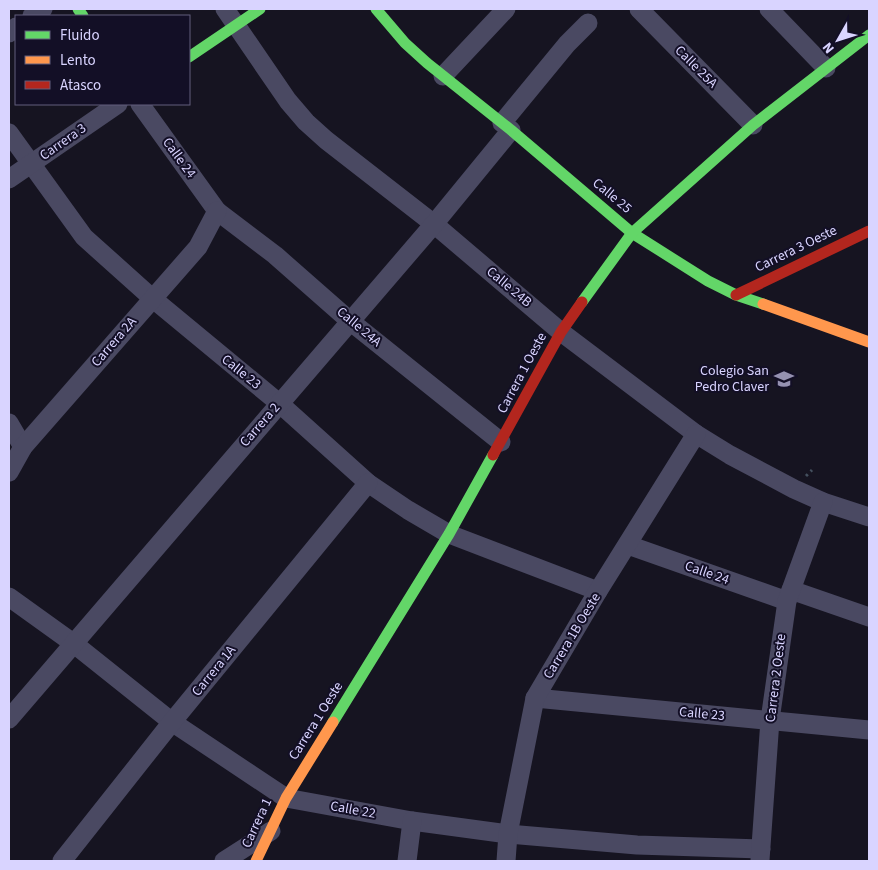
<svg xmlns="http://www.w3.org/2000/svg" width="878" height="870" viewBox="0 0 878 870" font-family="'Source Sans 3',sans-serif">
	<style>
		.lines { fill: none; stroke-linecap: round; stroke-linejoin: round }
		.path { stroke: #44505f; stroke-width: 3; stroke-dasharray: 2.5 4; stroke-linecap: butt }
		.street { stroke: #4a4962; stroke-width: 19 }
		.fast { stroke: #63d668; stroke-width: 11 }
		.slow { stroke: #ff974d; stroke-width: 11 }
		.jam { stroke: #b3261e; stroke-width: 11 }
		.labels { text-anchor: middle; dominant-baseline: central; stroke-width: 4; stroke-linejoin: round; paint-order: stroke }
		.street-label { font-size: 14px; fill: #d9d4ff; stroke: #130f26 }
		.poi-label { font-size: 14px; fill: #d9d4ff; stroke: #130f26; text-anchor: end }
	</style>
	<rect width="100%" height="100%" fill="#161421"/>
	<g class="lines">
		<polyline class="path" points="806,476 812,470"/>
		<g class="street">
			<polyline points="225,9 288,101 306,122 326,140 434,224 561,332 696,434 730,455 794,489 823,502 869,517"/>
			<polyline points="639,9 753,125"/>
			<polyline points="769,9 826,68"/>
			<polyline points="32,16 43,9"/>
			<polyline points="9,33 16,27"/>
			<polyline points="443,76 506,9"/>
			<polyline points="140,104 217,211 275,255 350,321 501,442"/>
			<polyline points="502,123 567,44 588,23"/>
			<polyline points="9,133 84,237 152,298 279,403 368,483 408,510 449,534 598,591"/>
			<polyline points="9,179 118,104"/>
			<polyline points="9,423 23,447"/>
			<polyline points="9,472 23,447 198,247 217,211"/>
			<polyline points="628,545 787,601"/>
			<polyline points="791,590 869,617"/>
			<polyline points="9,597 73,643 172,722 286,798 412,821 508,834 637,845 761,849"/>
			<polyline points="535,698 869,730"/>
			<polyline points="9,719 434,224 511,130"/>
			<polyline points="760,860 770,720 787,601 823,502"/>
			<polyline points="62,861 172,722 368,483"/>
			<polyline points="224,861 271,831"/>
			<polyline points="407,861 412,821"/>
			<polyline points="506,861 508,834 535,698 598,591 696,434"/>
		</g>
		<g class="fast">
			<polyline points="78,9 83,16"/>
			<polyline points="376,9 405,43 427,63 511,130 632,233 708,281 736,295 763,304"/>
			<polyline points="189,57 260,9"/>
			<polyline points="582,302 632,233 753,125 869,35"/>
			<polyline points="333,722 449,534 493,455"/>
		</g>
		<g class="slow">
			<polyline points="763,304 869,342"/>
			<polyline points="256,861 286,798 333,722"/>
		</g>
		<g class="jam">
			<polyline points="736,295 869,231"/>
			<polyline points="493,455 561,332 582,302"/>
		</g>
	</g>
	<defs>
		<symbol id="school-bare" viewBox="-9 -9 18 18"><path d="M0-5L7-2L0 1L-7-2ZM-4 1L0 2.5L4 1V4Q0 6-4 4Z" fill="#9591b1" stroke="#130f26" stroke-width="2.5" paint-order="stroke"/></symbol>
	</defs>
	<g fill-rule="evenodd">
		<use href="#school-bare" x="770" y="365" width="28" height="28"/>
	</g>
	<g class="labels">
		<g class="street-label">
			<text transform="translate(696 67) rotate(45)">Calle 25A</text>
			<text transform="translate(63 142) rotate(-35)">Carrera 3</text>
			<text transform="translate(179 158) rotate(54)">Calle 24</text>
			<text transform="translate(612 196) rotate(40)">Calle 25</text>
			<text transform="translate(796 249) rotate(-26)">Carrera 3 Oeste</text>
			<text transform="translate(509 287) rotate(40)">Calle 24B</text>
			<text transform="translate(359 327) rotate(40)">Calle 24A</text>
			<text transform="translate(114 342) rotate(-49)">Carrera 2A</text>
			<text transform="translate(241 372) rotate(39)">Calle 23</text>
			<text transform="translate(522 373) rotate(-62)">Carrera 1 Oeste</text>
			<text transform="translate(260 425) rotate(-49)">Carrera 2</text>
			<text transform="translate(707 573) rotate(19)">Calle 24</text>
			<text transform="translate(572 636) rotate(-59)">Carrera 1B Oeste</text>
			<text transform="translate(214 671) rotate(-51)">Carrera 1A</text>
			<text transform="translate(776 678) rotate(-83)">Carrera 2 Oeste</text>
			<text transform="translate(702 714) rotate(5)">Calle 23</text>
			<text transform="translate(316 721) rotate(-58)">Carrera 1 Oeste</text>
			<text transform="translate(353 810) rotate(10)">Calle 22</text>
			<text transform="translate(257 823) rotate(-65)">Carrera 1</text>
		</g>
		<g class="poi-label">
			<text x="769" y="371">Colegio San<tspan x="769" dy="16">Pedro Claver</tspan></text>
		</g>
	</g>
	<rect width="878" height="870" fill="none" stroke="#d9d4ff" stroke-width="20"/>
	<rect x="15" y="15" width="175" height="90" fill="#130f26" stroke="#625e7d"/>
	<rect x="25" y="31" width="25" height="8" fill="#63d668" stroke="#625e7d"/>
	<text x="60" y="40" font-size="15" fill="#d9d4ff">Fluido</text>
	<rect x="25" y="56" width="25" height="8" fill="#ff974d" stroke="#625e7d"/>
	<text x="60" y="65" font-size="15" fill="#d9d4ff">Lento</text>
	<rect x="25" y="81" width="25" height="8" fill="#b3261e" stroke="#625e7d"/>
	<text x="60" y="90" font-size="15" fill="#d9d4ff">Atasco</text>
	<g transform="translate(838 40) rotate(231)" stroke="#130f26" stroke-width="4" paint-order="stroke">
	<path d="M0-4L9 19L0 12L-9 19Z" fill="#d9d4ff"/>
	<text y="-8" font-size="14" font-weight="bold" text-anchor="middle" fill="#d9d4ff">N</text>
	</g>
</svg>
